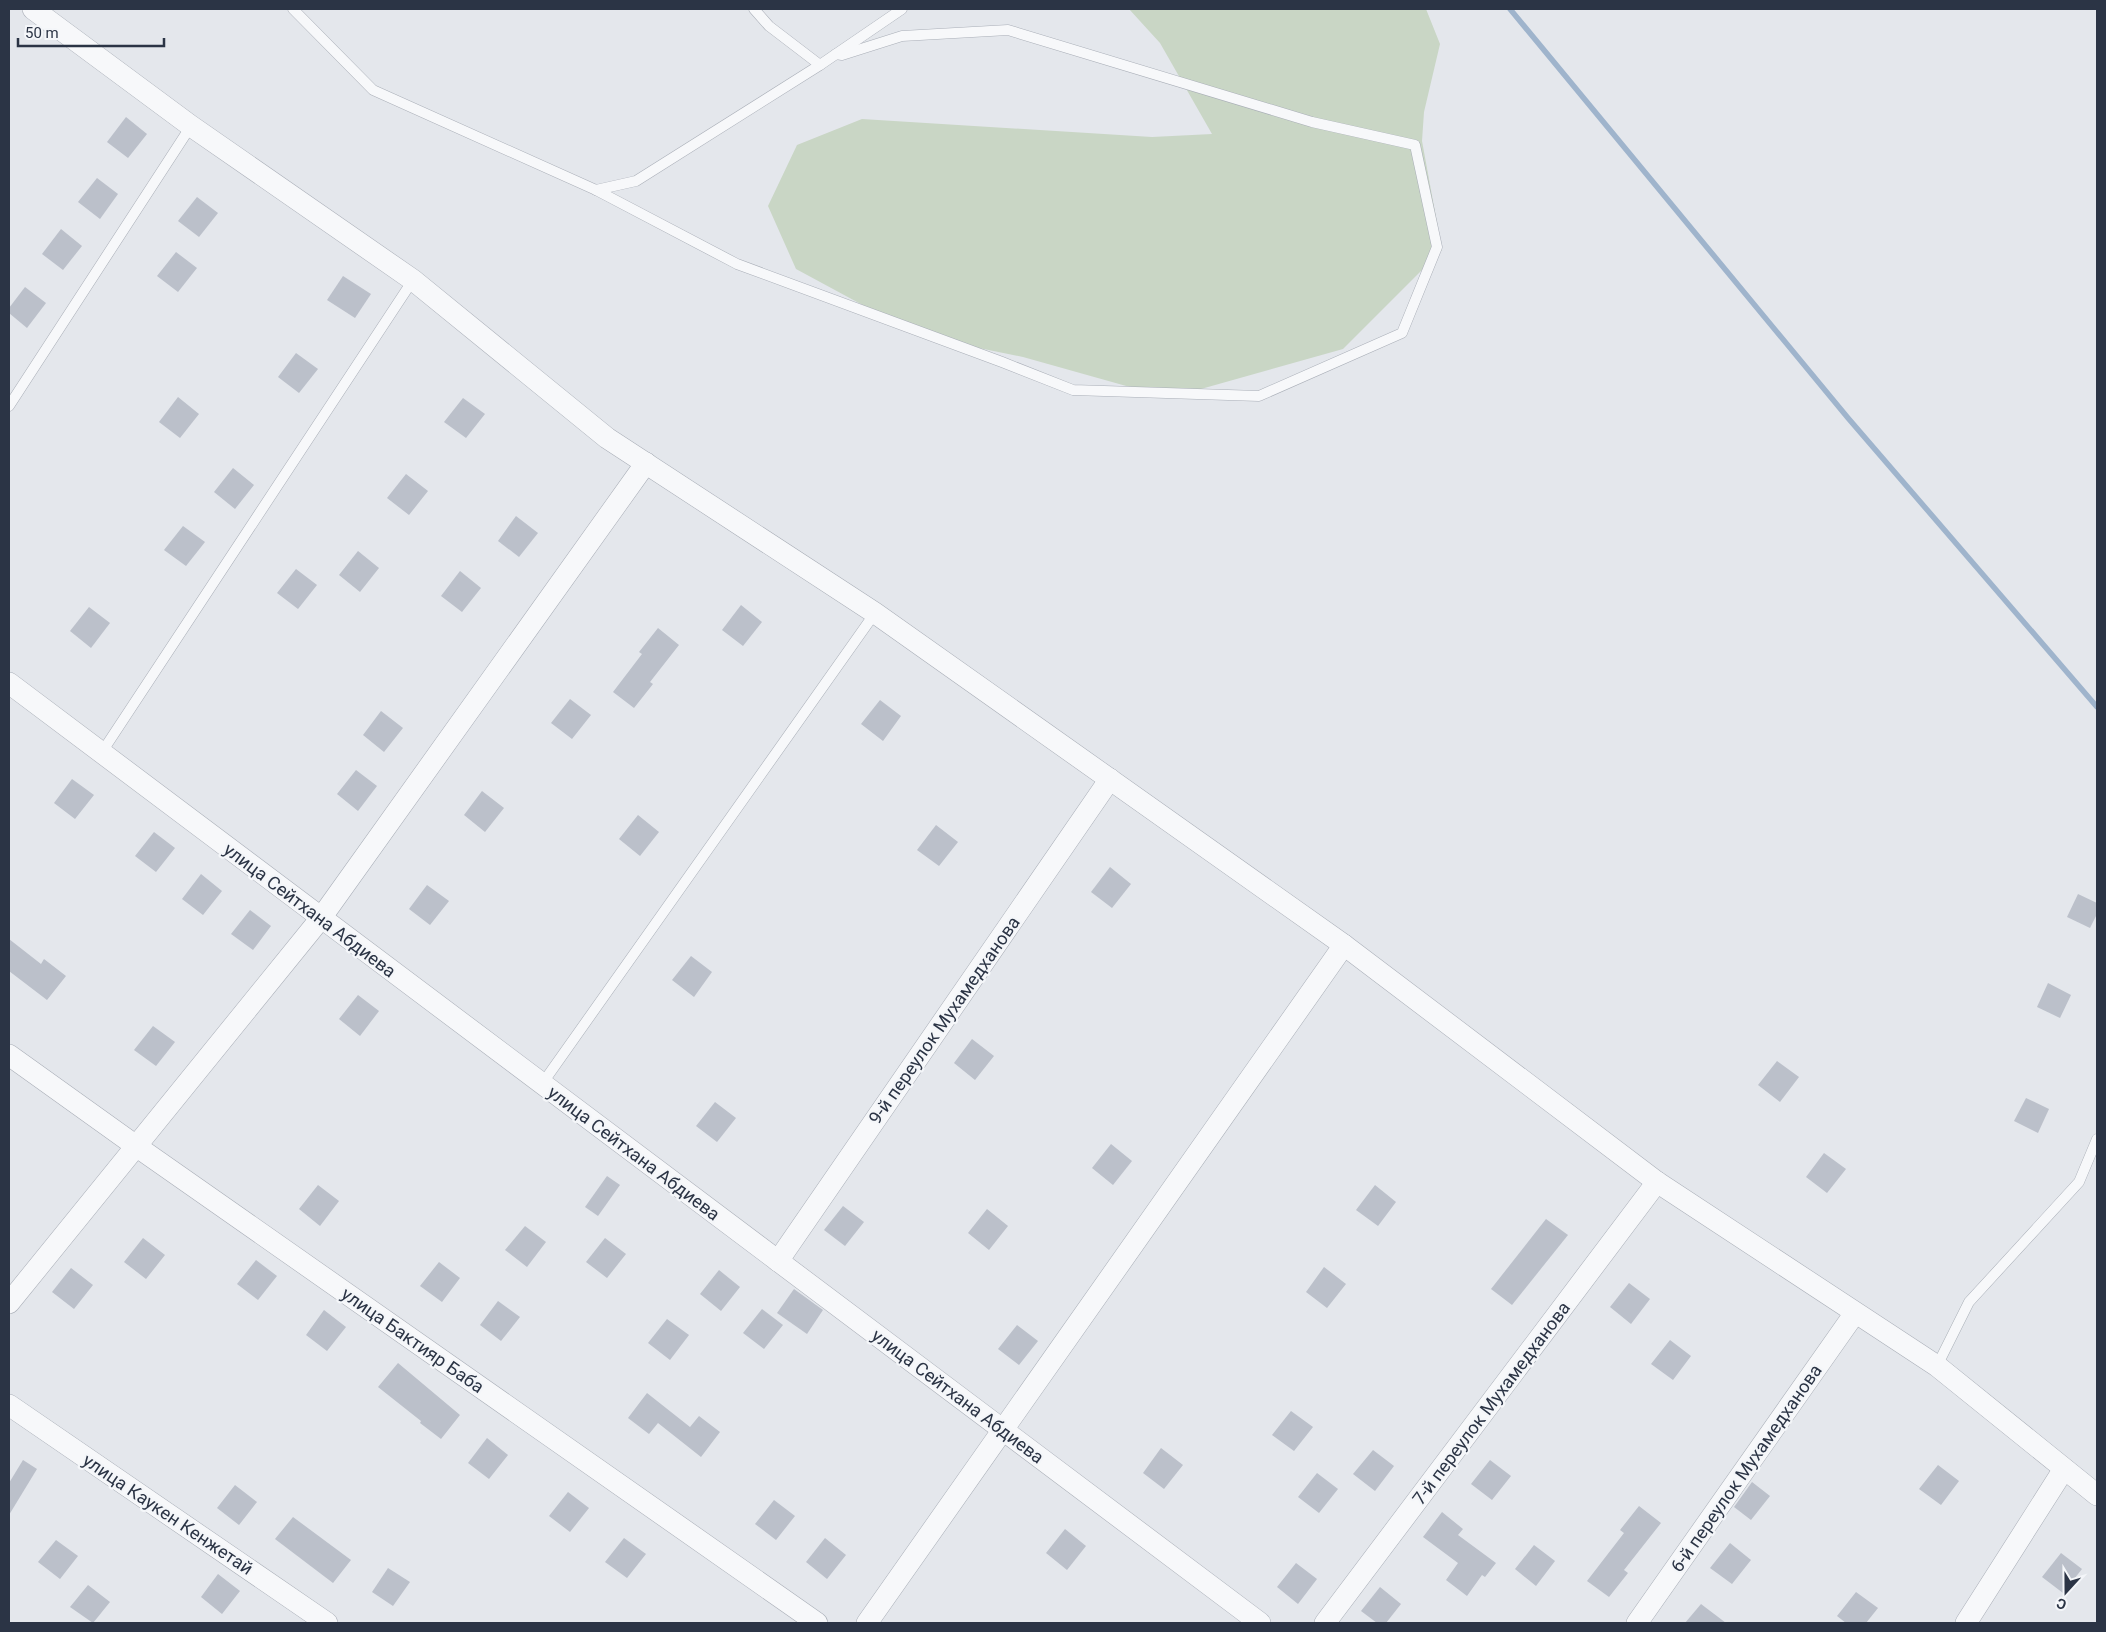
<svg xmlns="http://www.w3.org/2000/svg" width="2106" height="1632" viewBox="0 0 2106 1632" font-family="Roboto,sans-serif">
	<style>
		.green { fill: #c9d6c5 }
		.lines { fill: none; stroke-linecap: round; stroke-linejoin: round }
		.stream { stroke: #9fb4cc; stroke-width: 5.5 }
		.building { fill: #bbc0ca }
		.service-casing { stroke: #a9aeb7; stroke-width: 11 }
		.minor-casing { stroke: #a9aeb7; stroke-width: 22 }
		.service { stroke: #f7f8fa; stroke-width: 10 }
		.minor { stroke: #f7f8fa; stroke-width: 21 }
		.labels { text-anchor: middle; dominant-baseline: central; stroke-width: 4.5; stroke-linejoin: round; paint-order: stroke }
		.street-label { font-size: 18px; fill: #2b3445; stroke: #f4f6f9 }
	</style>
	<rect width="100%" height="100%" fill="#e4e7ec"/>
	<polygon class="green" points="1129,9 1426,9 1440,44 1424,112 1422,141 1442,250 1343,349 1169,398 1023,357 920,336 796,269 768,206 797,145 862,119 1152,137 1212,134 1160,43"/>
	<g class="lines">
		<polyline class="stream" points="1510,9 1848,418 2097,707"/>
	</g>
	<g class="building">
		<polygon points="126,117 147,134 128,158 107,142"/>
		<polygon points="97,178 118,194 100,219 78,202"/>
		<polygon points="197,197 218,213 199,237 178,221"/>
		<polygon points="61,229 82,246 63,270 42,254"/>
		<polygon points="176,252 197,268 178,292 157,276"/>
		<polygon points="343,276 371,294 355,318 327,300"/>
		<polygon points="25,287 46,303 27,328 9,313 9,308"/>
		<polygon points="296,353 318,369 299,393 278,377"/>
		<polygon points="178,397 199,414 180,438 159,422"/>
		<polygon points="463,398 485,414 466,438 444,422"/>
		<polygon points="233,468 254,485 235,509 214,492"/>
		<polygon points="406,474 428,491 409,515 387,498"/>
		<polygon points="516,516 538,533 519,557 498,541"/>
		<polygon points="183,526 205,542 186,566 164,550"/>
		<polygon points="358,551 379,568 360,592 339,575"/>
		<polygon points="296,569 317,585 298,609 277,593"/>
		<polygon points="460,571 481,588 462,612 441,596"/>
		<polygon points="741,605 762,622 743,646 722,630"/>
		<polygon points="89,607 110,623 91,648 70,631"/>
		<polygon points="658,628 679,645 650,682 653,684 634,708 613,692 642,654 639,652"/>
		<polygon points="570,699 591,715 572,739 551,723"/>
		<polygon points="880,700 901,716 883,741 861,724"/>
		<polygon points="381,711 403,728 384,752 363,735"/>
		<polygon points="356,770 377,786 358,811 337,794"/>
		<polygon points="72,779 94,795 75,819 54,803"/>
		<polygon points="482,791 504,808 485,832 464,815"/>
		<polygon points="638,815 659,832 640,856 619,839"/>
		<polygon points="936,825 958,842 939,866 917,850"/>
		<polygon points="154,832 175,848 156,872 135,856"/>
		<polygon points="1110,867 1131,884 1112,908 1091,892"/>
		<polygon points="201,874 222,891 203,915 182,899"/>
		<polygon points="427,885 449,901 430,925 409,909"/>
		<polygon points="2078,894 2097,903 2097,914 2090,928 2067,917"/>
		<polygon points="250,910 271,926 253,950 231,934"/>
		<polygon points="9,939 41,964 44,959 66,976 47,1000 9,971"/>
		<polygon points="691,956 712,972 694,997 672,980"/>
		<polygon points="2048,983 2071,995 2060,1018 2037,1007"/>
		<polygon points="358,995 379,1011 360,1036 339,1019"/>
		<polygon points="153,1026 175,1042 156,1066 134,1050"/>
		<polygon points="972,1039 994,1056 975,1080 954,1063"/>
		<polygon points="1777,1061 1799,1077 1780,1102 1758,1085"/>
		<polygon points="2026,1098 2049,1109 2038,1133 2014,1121"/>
		<polygon points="715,1102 736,1118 717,1142 696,1126"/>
		<polygon points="1111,1144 1132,1161 1113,1185 1092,1168"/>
		<polygon points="1824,1153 1846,1169 1827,1193 1806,1177"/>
		<polygon points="607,1176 620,1185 598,1216 585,1207"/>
		<polygon points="318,1185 339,1201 320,1226 299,1209"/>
		<polygon points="1375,1185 1396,1202 1378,1226 1356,1210"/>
		<polygon points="843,1206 864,1222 845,1246 824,1230"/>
		<polygon points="987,1209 1008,1226 989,1250 968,1233"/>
		<polygon points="1546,1219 1568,1235 1512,1305 1491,1289"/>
		<polygon points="525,1226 546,1242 527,1267 505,1250"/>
		<polygon points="143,1238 165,1255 146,1279 124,1262"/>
		<polygon points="605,1238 626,1254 607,1278 586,1262"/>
		<polygon points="256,1260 277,1276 258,1300 237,1284"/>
		<polygon points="439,1262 460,1278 442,1302 420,1286"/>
		<polygon points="1324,1267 1346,1284 1327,1308 1306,1292"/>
		<polygon points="71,1268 93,1285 74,1309 52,1292"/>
		<polygon points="719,1270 740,1287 721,1311 700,1294"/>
		<polygon points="1629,1283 1650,1299 1631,1324 1610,1307"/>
		<polygon points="794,1289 823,1310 807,1334 777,1313"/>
		<polygon points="498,1301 520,1317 501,1341 480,1325"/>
		<polygon points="762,1309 783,1325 764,1349 743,1333"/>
		<polygon points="324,1310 346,1327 327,1351 306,1335"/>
		<polygon points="667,1319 689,1335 670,1360 648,1343"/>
		<polygon points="1017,1325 1038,1341 1019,1365 998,1349"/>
		<polygon points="1670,1340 1691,1356 1673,1380 1651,1364"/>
		<polygon points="398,1363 460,1415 441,1439 420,1423 421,1421 378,1387"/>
		<polygon points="647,1393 690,1427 699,1416 720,1432 701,1457 658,1423 649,1434 628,1418"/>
		<polygon points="1291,1411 1313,1427 1294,1451 1272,1435"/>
		<polygon points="487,1438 508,1455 489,1479 468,1463"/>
		<polygon points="1161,1448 1183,1465 1164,1489 1143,1473"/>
		<polygon points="1373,1450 1394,1466 1375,1491 1353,1474"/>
		<polygon points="23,1460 37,1469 9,1515 9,1483"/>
		<polygon points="1490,1460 1511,1476 1492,1500 1471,1484"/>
		<polygon points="1938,1465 1959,1481 1941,1505 1919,1489"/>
		<polygon points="1317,1473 1338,1489 1319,1513 1298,1497"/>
		<polygon points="1752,1482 1770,1496 1751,1520 1734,1507"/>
		<polygon points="235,1485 257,1502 239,1525 217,1508"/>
		<polygon points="568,1492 589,1508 570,1532 549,1516"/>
		<polygon points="774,1500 795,1516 776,1540 755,1524"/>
		<polygon points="1639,1506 1661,1523 1624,1570 1628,1573 1609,1597 1587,1581 1624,1533 1620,1530"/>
		<polygon points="1442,1512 1463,1529 1458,1535 1496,1563 1485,1577 1482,1575 1467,1596 1446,1580 1458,1563 1423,1537"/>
		<polygon points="293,1517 351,1560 333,1583 275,1539"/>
		<polygon points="1065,1529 1086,1546 1067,1570 1046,1553"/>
		<polygon points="624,1538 646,1554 627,1578 605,1562"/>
		<polygon points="825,1538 846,1555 827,1579 806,1562"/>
		<polygon points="56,1540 78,1556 60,1579 38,1562"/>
		<polygon points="1730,1543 1751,1560 1732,1584 1710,1568"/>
		<polygon points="1534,1545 1555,1561 1536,1586 1515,1569"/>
		<polygon points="2061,1553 2082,1569 2063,1593 2042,1577"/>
		<polygon points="1296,1563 1317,1579 1298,1604 1277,1587"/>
		<polygon points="388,1568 410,1582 393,1606 372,1592"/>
		<polygon points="218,1574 240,1591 222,1614 201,1597"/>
		<polygon points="88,1585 110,1602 93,1623 70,1607"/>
		<polygon points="1380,1587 1401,1604 1386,1623 1377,1623 1361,1611"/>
		<polygon points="1856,1592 1878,1608 1866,1623 1846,1623 1837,1616"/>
		<polygon points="1701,1604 1726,1623 1685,1623"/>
	</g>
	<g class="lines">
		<defs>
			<g id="service">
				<polyline points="293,9 373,90 596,190 737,264 1002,362 1073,390 1259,396 1402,333 1437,247 1415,145 1312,122 1008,30 902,36 842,55 836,54"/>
				<polyline points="754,9 769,26 820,65"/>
				<polyline points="596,190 636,181 820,65 902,9"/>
				<polyline points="9,406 191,126"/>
				<polyline points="102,752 413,280"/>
				<polyline points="542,1084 875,613"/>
				<polyline points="1937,1366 1969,1302 2079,1182 2097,1139"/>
			</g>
			<g id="minor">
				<polyline points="33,9 191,126 413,280 607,438 875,613 1344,945 1657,1182 1937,1366 2097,1495"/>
				<polyline points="9,683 1260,1623"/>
				<polyline points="9,1055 136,1146 817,1623"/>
				<polyline points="778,1261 1110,779"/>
				<polyline points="9,1303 321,918 646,463"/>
				<polyline points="9,1405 327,1623"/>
				<polyline points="867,1623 1344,945"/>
				<polyline points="1325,1623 1657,1182"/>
				<polyline points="1637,1623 1855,1313"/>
				<polyline points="1966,1623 2064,1469"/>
			</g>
		</defs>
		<use href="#service" class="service-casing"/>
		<use href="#minor" class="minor-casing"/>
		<use href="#service" class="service"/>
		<use href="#minor" class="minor"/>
	</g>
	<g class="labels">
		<g class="street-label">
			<text transform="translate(310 910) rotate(37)">улица Сейтхана Абдиева</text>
			<text transform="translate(944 1020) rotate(-55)">9-й переулок Мухамедханова</text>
			<text transform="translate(634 1153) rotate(37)">улица Сейтхана Абдиева</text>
			<text transform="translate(413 1340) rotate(35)">улица Бактияр Баба</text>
			<text transform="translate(958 1396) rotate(37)">улица Сейтхана Абдиева</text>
			<text transform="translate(1491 1403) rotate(-53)">7-й переулок Мухамедханова</text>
			<text transform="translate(1746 1468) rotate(-55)">6-й переулок Мухамедханова</text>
			<text transform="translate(168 1514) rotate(34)">улица Каукен Кенжетай</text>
		</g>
	</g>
	<rect width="2106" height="1632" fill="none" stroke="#2b3445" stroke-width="20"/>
	<g transform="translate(2066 1592) rotate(201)" stroke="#f4f6f9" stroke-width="4" paint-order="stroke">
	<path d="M0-4L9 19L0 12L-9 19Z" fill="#2b3445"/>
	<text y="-8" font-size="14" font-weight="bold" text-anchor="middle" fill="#2b3445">С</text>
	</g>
	<path d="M18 38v8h146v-8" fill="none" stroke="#2b3445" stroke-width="2.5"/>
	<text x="25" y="38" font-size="15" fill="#2b3445" stroke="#f4f6f9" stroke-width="4" paint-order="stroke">50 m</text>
</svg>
